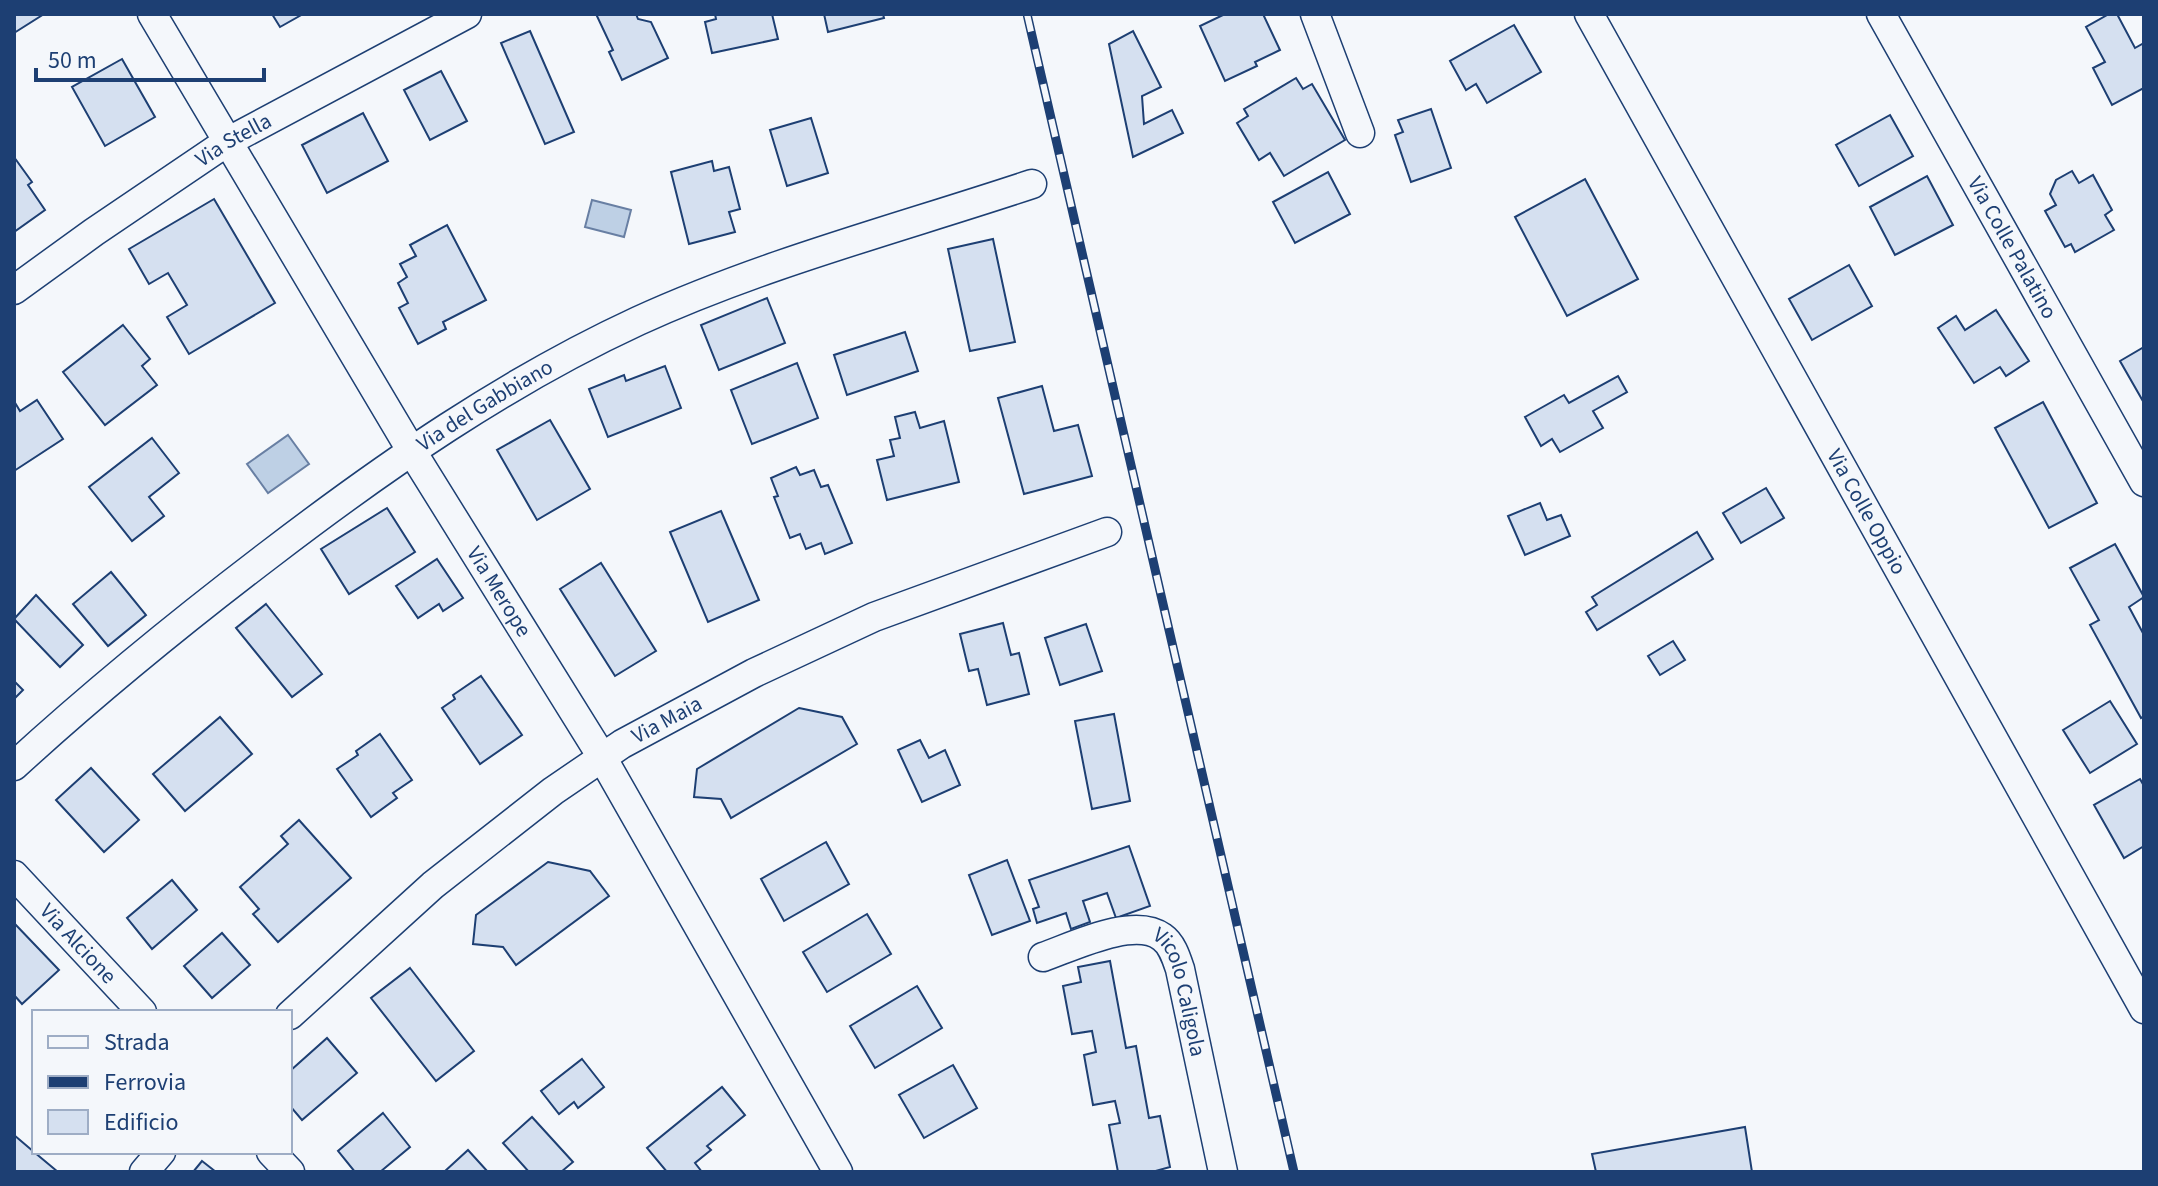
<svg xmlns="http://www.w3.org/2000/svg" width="2158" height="1186" viewBox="0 0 2158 1186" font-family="'Source Sans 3',sans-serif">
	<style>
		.water { fill: #bed0e5; stroke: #687fa3; stroke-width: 2 }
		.building { fill: #d5e0f0; stroke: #1d3f73; stroke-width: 2 }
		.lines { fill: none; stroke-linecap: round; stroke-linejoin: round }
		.minor-casing { stroke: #1d3f73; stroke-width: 31 }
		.minor { stroke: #f4f7fb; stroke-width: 28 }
		.rail-casing { stroke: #1d3f73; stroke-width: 9 }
		.rail { stroke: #f4f7fb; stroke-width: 6; stroke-dasharray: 18; stroke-linecap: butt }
		.labels { text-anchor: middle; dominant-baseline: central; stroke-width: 6; stroke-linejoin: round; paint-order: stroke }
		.street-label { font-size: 22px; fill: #1d3f73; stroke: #f4f7fb }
	</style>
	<rect width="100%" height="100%" fill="#f4f7fb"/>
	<g class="water">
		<polygon points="592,200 631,210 624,237 585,227"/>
		<polygon points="288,435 309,464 268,493 247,464"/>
	</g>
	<g class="building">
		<polygon points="14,14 44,14 14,33"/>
		<polygon points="272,14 303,14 280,27"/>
		<polygon points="596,14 636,14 638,19 651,22 668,58 622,80 609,52 613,50"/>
		<polygon points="715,14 772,14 778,39 712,53 705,22 716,19"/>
		<polygon points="824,14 883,14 884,18 828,32"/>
		<polygon points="1225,14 1263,14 1280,50 1255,62 1257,66 1225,81 1200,26"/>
		<polygon points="2109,14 2117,14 2135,48 2144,43 2144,88 2112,105 2093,68 2105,62 2086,27"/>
		<polygon points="1514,25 1541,72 1487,103 1476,84 1466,90 1450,61"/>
		<polygon points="530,31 574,132 545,144 501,43"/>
		<polygon points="1133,31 1161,87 1142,96 1144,124 1172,110 1183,133 1133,157 1109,44"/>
		<polygon points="122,59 155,117 105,146 72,87"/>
		<polygon points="441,71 467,121 430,140 404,90"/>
		<polygon points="1296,78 1303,89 1312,84 1345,140 1284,176 1270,153 1259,160 1237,123 1248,116 1244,109"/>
		<polygon points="1431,109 1451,168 1411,182 1395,135 1403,132 1398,120"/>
		<polygon points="363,113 388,161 327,193 302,145"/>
		<polygon points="1890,115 1913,156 1859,186 1836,145"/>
		<polygon points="811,118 828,173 787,186 770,130"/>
		<polygon points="14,157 32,182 28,185 45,210 14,232"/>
		<polygon points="712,161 714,171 729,167 740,209 729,212 735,232 689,244 671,172"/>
		<polygon points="2072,171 2079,183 2093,175 2112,210 2105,215 2114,230 2075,252 2071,244 2065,247 2045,211 2056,205 2050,194 2056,180"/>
		<polygon points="1328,172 1350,214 1295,243 1273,202"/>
		<polygon points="1927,176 1953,225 1895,255 1870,207"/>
		<polygon points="1585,179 1638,279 1567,316 1515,217"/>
		<polygon points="214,199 275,303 189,354 167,317 187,305 168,273 149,284 129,249"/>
		<polygon points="447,225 486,300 443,322 446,329 418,344 399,308 408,303 398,283 407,277 400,264 416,256 410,245"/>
		<polygon points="993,239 1015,342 970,351 948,249"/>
		<polygon points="1849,265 1872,306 1812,340 1789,299"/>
		<polygon points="767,298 785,343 719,370 701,325"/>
		<polygon points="1996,310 2029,361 2006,376 2000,367 1974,383 1938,328 1956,316 1965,330"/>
		<polygon points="123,325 150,359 142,366 157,385 105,425 63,372"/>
		<polygon points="905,332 918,371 847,395 834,355"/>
		<polygon points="2144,347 2144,403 2120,361"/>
		<polygon points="797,363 818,418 752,444 731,390"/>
		<polygon points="665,366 681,408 608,437 589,389 624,375 626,381"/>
		<polygon points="1618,376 1627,392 1593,411 1603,428 1560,452 1552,439 1541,446 1525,417 1564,395 1569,403"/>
		<polygon points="1042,386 1054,431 1078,425 1092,476 1024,494 998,398"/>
		<polygon points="37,400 63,439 14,471 14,401 20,411"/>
		<polygon points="2043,402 2097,503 2049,528 1995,428"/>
		<polygon points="915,412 920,428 944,421 959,482 887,500 877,460 894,456 890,440 900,438 895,417"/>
		<polygon points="550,420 590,489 537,520 497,450"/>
		<polygon points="152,438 179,473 149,497 164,516 132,541 89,487"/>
		<polygon points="796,467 800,475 814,470 821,487 828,485 852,543 825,554 821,543 806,549 800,534 790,538 774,497 778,496 771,478"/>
		<polygon points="1766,488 1784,518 1741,543 1723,513"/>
		<polygon points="1540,503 1547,520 1561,515 1570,536 1525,555 1508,516"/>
		<polygon points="387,508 415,552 349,594 321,549"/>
		<polygon points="721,511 759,600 708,622 670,532"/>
		<polygon points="1697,532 1713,559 1597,630 1586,612 1597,605 1592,597"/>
		<polygon points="2115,544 2144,597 2129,607 2144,635 2144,716 2141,718 2090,625 2099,620 2070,568"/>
		<polygon points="437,559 463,598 443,611 439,604 418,618 396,586"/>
		<polygon points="601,563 656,651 615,676 560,589"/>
		<polygon points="111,572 146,615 108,646 73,604"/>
		<polygon points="36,595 83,645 60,667 14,619"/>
		<polygon points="266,604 322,674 292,697 236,628"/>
		<polygon points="1003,623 1011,655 1019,653 1029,694 987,705 978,669 969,671 960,634"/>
		<polygon points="1086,624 1102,671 1060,685 1045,638"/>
		<polygon points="1673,641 1685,660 1660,675 1648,656"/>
		<polygon points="481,676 522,735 480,764 442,708 455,699 453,695"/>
		<polygon points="14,681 23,690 14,699"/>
		<polygon points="2110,701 2137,744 2090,773 2063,730"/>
		<polygon points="799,708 842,717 857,744 731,818 721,799 694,797 697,769"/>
		<polygon points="1114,714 1130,801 1092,809 1075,721"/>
		<polygon points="220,717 252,754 185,811 153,774"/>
		<polygon points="380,734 412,780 393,793 397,798 371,817 337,769 358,755 356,751"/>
		<polygon points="920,740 929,758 945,750 960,785 922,802 898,750"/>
		<polygon points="91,768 139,820 104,852 56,800"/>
		<polygon points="2140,779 2144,786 2144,846 2124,858 2094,805"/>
		<polygon points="299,820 351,878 278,942 253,914 259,909 240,887 288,844 281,836"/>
		<polygon points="826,842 849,884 784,921 761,879"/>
		<polygon points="1129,846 1150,906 1116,918 1107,893 1083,901 1090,922 1071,929 1066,913 1037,923 1033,909 1039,907 1029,880"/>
		<polygon points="1007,860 1030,921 992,935 969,875"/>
		<polygon points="548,862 590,871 609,896 516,965 503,947 473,944 476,915"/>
		<polygon points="172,880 197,910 152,949 127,918"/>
		<polygon points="867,914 891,954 827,992 803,952"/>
		<polygon points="14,923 59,970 22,1004 14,995"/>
		<polygon points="222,933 250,965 212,998 184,966"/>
		<polygon points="1110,961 1126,1048 1136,1046 1149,1118 1160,1116 1170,1167 1152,1172 1118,1172 1109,1125 1120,1123 1115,1101 1093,1105 1084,1055 1096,1052 1092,1031 1072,1034 1063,986 1081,982 1078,967"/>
		<polygon points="410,968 474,1051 436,1081 371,998"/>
		<polygon points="917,986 942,1028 875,1068 850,1026"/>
		<polygon points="327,1038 357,1073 302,1120 290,1106 290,1071"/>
		<polygon points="582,1059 604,1087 578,1108 574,1102 559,1114 541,1091"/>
		<polygon points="953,1065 977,1108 924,1138 899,1095"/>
		<polygon points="722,1087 745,1115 707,1146 711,1150 695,1163 702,1172 667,1172 647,1148"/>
		<polygon points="383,1113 410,1147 380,1172 355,1172 338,1151"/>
		<polygon points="532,1117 573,1162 561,1172 529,1172 503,1143"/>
		<polygon points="1745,1127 1752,1172 1596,1172 1592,1154"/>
		<polygon points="14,1135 34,1152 58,1172 14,1172"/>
		<polygon points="468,1150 488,1172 444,1172"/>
		<polygon points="202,1161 216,1172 193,1172"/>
	</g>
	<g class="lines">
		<defs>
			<g id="minor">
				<path id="s1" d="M152 14 411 450 602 757 838 1172"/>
				<polyline points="1315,14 1360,133"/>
				<path id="s2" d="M1589 14 2144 1009"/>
				<path id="s3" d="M1881 14 2144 482"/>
				<path id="s4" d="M14 290 94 232 227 142 467 14"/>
				<path id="s5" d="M14 766C96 691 182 621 270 554 385 466 506 382 638 321 765 263 900 228 1032 184"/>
				<path id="s6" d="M14 875 142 1012"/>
				<path id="s7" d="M1043 957C1072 947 1134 916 1162 937 1172 944 1176 957 1180 969L1223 1172"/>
				<path id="s8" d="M290 1015 433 885 553 791 622 744 754 673 874 617 1107 532"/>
				<polyline points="271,1152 290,1172"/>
				<polyline points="144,1172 161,1152"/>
			</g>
		</defs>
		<use href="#minor" class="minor-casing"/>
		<use href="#minor" class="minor"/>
		<defs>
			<polyline id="rail" points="1027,14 1294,1172"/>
		</defs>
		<use href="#rail" class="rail-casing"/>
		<use href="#rail" class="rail"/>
	</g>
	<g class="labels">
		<g class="street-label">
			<text stroke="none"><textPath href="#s4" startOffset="266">Via Stella</textPath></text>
			<text stroke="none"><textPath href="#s3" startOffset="268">Via Colle Palatino</textPath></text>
			<text stroke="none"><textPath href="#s5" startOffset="594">Via del Gabbiano</textPath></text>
			<text stroke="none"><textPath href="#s2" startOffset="570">Via Colle Oppio</textPath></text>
			<text stroke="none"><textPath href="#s1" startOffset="674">Via Merope</textPath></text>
			<text stroke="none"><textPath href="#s8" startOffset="480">Via Maia</textPath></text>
			<text stroke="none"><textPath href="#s6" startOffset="94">Via Alcione</textPath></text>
			<text stroke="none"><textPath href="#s7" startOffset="184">Vicolo Caligola</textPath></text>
		</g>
	</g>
	<rect width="2158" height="1186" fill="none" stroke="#1d3f73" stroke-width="32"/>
	<rect x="32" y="1010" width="260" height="144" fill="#f4f7fb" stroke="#9eadc5" stroke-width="2"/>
	<rect x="48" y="1036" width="40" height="12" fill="#f4f7fb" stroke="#9eadc5" stroke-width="2"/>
	<text x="104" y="1050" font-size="24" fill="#1d3f73">Strada</text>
	<rect x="48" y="1076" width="40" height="12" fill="#1d3f73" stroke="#9eadc5" stroke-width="2"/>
	<text x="104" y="1090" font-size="24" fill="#1d3f73">Ferrovia</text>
	<rect x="48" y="1110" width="40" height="24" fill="#d5e0f0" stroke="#9eadc5" stroke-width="2"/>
	<text x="104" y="1130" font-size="24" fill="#1d3f73">Edificio</text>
	<path d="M36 68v12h228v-12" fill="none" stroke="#1d3f73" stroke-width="4"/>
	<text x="48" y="68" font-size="24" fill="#1d3f73" stroke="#f4f7fb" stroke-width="6" paint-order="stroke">50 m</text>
</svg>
